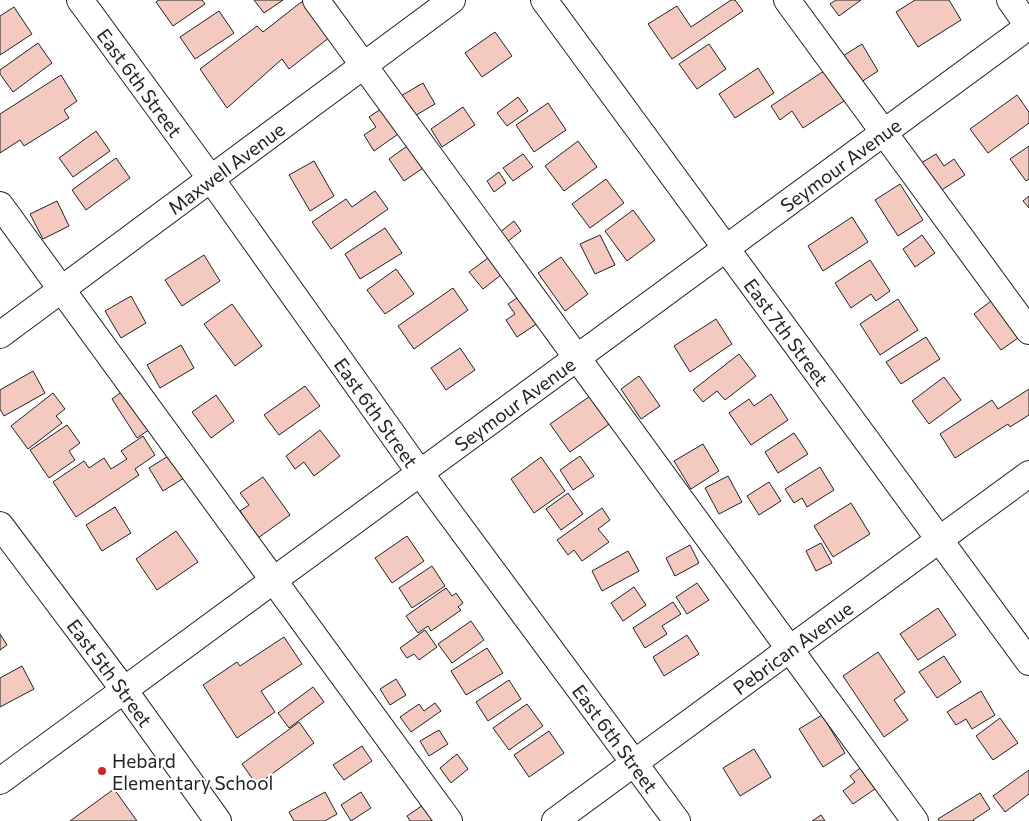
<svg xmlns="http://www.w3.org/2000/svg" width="1029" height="821" font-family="Commissioner,sans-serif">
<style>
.building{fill:#f3c9c0;stroke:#222}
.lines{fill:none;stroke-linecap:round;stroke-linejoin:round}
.minor-casing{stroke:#222;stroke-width:28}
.minor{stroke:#fff;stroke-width:26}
.poi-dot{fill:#c62828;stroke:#fff;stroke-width:2}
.labels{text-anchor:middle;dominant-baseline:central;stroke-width:4;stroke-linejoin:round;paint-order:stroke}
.street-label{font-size:19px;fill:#222;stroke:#fff}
.poi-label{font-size:19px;fill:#222;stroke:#fff;text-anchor:start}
</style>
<rect width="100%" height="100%" fill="#fff"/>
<path class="building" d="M159,0H202L205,4L173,26L156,2Z
M254,0H283L264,13Z
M731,0H735L743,11L672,59L648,24L677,6L691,27Z
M836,0H861L839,16L830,4Z
M915,0H949L961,20L918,47L896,12Z
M304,1L330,37L289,69L282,59L227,108L200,69L257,26L263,32L300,3Z
M14,7L32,34L0,55V16Z
M219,11L234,33L195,59L180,37Z
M495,32L512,56L482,77L465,53Z
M38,43L52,63L13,92L0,74V70Z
M709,44L726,69L697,89L679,64Z
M862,44L878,71L855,86L838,59Z
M758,68L774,93L735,118L719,94Z
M827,69L847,99L803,128L792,111L780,120L771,106Z
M61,75L77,101L64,110L69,118L24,146L20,140L0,153V114Z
M423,83L435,104L413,117L401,96Z
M1017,95L1029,112V123L988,153L970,129Z
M518,97L528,111L507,126L497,113Z
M548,103L566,130L534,152L516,125Z
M384,107L401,132L374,151L364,135L376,127L369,117Z
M463,107L475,125L442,147L431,129Z
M96,131L110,151L73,177L59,158Z
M578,141L597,167L564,191L545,166Z
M410,144L426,166L404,181L389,159Z
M1029,146V179L1026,181L1010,159Z
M523,154L533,167L513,181L503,168Z
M936,154L944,166L954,159L965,175L937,193L918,165Z
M116,158L130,178L86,210L72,190Z
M314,161L334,196L310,211L289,175Z
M499,172L506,183L494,192L487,181Z
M606,179L624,203L590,228L572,204Z
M900,184L923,220L898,236L875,200Z
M375,191L388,209L331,249L312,222L346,199L352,207Z
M1029,196V208L1023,201Z
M57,201L69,226L43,239L30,214Z
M633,210L655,240L627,261L605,231Z
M852,217L868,242L823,271L808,246Z
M514,221L521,231L507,242L499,233Z
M385,228L402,253L360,279L345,254Z
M600,235L615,265L595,274L580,244Z
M922,235L935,253L915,267L903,249Z
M204,255L220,281L182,306L165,280Z
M561,257L588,294L565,311L538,273Z
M488,258L501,275L483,289L469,272Z
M870,260L890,291L876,301L871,294L851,308L835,283Z
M396,269L414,294L385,314L367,290Z
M453,288L468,310L414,349L398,326Z
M131,296L146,323L121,338L105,311Z
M520,296L538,323L517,337L506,320L515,314L508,304Z
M898,299L918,330L880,355L860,324Z
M991,301L1018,338L1001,350L974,314Z
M232,304L262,346L235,366L204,324Z
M716,319L732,344L690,372L674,346Z
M926,337L940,359L901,384L886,362Z
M181,345L194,368L160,388L147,365Z
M460,348L475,370L446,390L431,368Z
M739,354L756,376L725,400L717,391L703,402L693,390Z
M33,371L45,393L4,416L0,409V390Z
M639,376L660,406L641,419L621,389Z
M944,377L961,400L929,424L912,401Z
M305,386L320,406L279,435L264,415Z
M127,388L153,427L137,438L112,399Z
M1029,389V415L1010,427L1008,424L955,458L940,434L992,400L998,409Z
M596,392L615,420L570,452L550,424Z
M53,393L65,409L56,416L62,423L28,449L11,426Z
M771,394L788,420L751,445L729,413L749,399L754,406Z
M216,395L234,421L211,438L192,412Z
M67,425L80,443L69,451L75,460L49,478L30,450Z
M320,430L340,456L314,476L304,462L295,469L286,456Z
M794,433L808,454L778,473L765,452Z
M143,436L155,455L135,469L139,475L76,517L53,482L84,461L89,468L104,458L111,469L127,459L121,451Z
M703,444L719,471L691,489L674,461Z
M170,455L184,478L163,491L149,468Z
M580,456L594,476L573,490L560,470Z
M541,457L565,491L534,513L511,479Z
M820,467L834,490L807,507L802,498L794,503L785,489Z
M728,476L742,502L719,514L705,488Z
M263,477L290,515L258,538L240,511L249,505L240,493Z
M769,482L781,501L759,515L747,496Z
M568,493L583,514L561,530L546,509Z
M851,503L870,534L833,557L814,526Z
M115,507L131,533L102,551L86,525Z
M602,508L610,520L598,529L609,542L582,561L574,550L568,555L557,540Z
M176,531L198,562L157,590L136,559Z
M407,536L424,561L392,583L375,558Z
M821,543L832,563L816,571L806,551Z
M690,545L699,563L675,576L666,558Z
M628,551L639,571L602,591L592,571Z
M432,566L445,586L412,608L399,588Z
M697,583L709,600L687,614L676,597Z
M634,587L646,605L623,621L611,603Z
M446,588L452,596L456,593L463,603L458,607L461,610L431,631L428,626L418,633L406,616Z
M673,602L681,614L662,626L667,634L645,648L633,628Z
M938,608L956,635L918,660L900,634Z
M471,621L484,640L452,663L438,644Z
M425,630L437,647L419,660L414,654L407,658L400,648Z
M0,634L7,645L0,650Z
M687,635L699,654L664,676L653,657Z
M284,637L302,664L261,691L275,712L237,738L203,685L237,662L240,666Z
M487,648L503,673L466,695L451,671Z
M878,652L905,692L894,700L908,720L884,737L843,676Z
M944,656L961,682L937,698L919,672Z
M22,666L34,689L0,707V678Z
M396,679L406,695L390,705L380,689Z
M509,680L521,699L488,721L476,702Z
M313,687L324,702L289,728L278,713Z
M981,691L995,715L972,729L966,719L956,725L947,712Z
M435,703L441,711L411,732L400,717L419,704L424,711Z
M527,704L543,726L509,750L493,728Z
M822,715L845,753L823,767L799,729Z
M1000,718L1018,743L993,760L976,736Z
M299,722L314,743L257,785L242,764Z
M439,730L448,744L429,756L420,741Z
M549,731L564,753L529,777L514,755Z
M362,746L372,761L344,780L333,765Z
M754,749L771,777L740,796L723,768Z
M457,754L468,769L451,783L440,768Z
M860,768L875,789L853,804L843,791L855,782L850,776Z
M1029,770V794L1005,812L993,796Z
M114,789L137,821H70Z
M325,792L337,814L325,821H294L289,812Z
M361,792L371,808L351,821L341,805Z
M980,793L990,809L973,820L974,821H939L938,819Z
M426,803L438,821H410L407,816Z
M821,815L825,821H812Z"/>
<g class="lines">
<defs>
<g id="minor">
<path id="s1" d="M80,0L211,179L420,473L677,821"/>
<path d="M316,0L915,821"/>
<path id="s2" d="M544,0L1029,662"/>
<path d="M787,0L1029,331"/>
<path d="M1010,0L1029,27"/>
<path d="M0,205L449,821"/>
<path id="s3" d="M0,335L452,0"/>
<path id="s4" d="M0,525L124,690L218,821"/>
<path id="s5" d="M0,781L1029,26"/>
<path id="s6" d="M555,821L1029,474"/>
</g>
</defs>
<use href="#minor" class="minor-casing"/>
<use href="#minor" class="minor"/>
</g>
<circle class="poi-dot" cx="102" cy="771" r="5"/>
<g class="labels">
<g class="street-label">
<text stroke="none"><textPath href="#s1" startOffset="102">East 6th Street</textPath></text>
<text stroke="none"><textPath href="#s5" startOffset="1042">Seymour Avenue</textPath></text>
<text stroke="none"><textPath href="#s3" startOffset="281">Maxwell Avenue</textPath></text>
<text stroke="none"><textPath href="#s2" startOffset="411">East 7th Street</textPath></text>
<text stroke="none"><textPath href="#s5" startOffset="638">Seymour Avenue</textPath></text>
<text stroke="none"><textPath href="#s1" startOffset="508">East 6th Street</textPath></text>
<text stroke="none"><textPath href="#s6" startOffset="294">Pebrican Avenue</textPath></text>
<text stroke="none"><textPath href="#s4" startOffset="184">East 5th Street</textPath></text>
<text stroke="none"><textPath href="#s1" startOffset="912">East 6th Street</textPath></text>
</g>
<g class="poi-label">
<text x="112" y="760">Hebard<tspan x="112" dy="22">Elementary School</tspan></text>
</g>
</g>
</svg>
